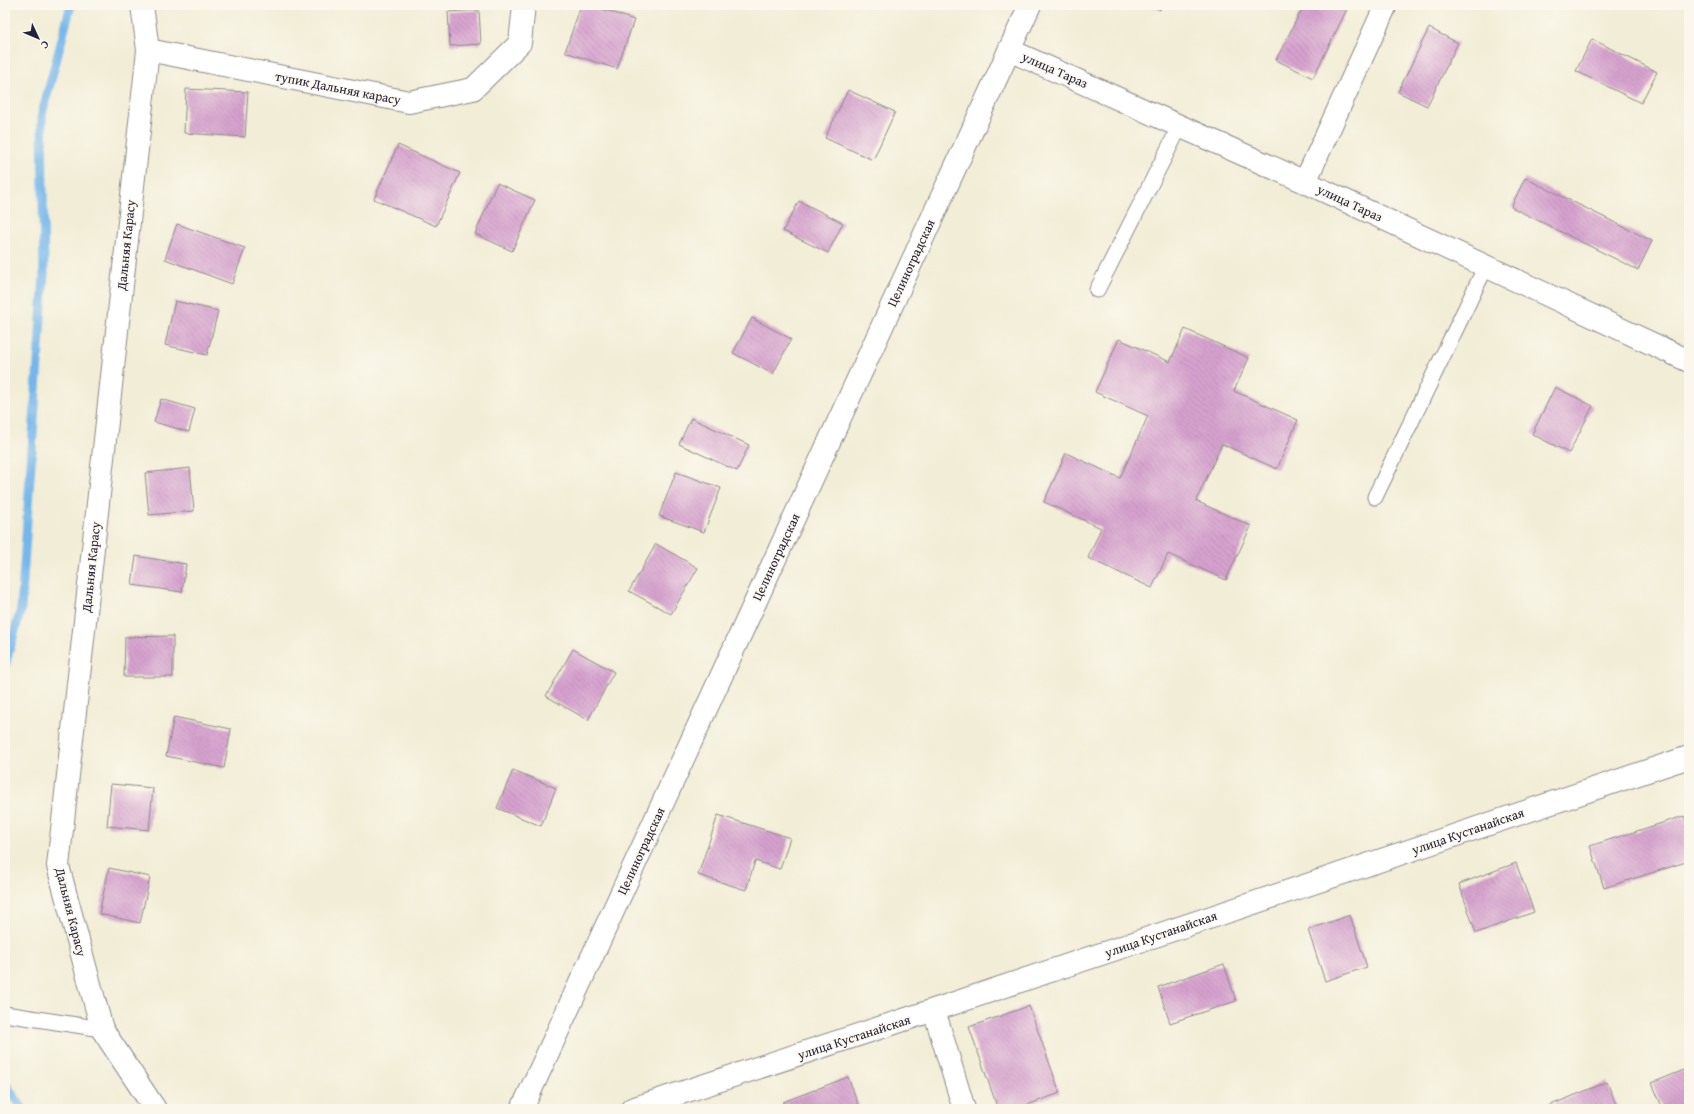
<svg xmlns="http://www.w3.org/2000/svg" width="1694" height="1114" font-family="'Gentium Book Plus',serif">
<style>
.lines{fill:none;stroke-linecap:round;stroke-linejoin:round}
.stream{stroke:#75b7ea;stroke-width:9}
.building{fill:url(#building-back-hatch)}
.service-casing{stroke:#8a8888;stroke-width:17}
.minor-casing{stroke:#8a8888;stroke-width:24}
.tertiary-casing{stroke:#8a8888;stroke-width:24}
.service{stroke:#fff;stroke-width:15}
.minor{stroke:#fff;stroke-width:22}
.tertiary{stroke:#fff;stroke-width:22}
.labels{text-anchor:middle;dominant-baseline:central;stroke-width:3;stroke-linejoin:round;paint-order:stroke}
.street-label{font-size:13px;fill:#22223b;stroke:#fbf7ec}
</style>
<defs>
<pattern id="building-back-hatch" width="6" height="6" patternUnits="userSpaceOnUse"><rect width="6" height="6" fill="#d6a1ce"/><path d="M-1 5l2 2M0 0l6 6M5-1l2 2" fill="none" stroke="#b78ab2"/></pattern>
</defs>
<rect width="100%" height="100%" fill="#fbf7ec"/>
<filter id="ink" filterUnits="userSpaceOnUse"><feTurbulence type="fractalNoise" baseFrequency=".025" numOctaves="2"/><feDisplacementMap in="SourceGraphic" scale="8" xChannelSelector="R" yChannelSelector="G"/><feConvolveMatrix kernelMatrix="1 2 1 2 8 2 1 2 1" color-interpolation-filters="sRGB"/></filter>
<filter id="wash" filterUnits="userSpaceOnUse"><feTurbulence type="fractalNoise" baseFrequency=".012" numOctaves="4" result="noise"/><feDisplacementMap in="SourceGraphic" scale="16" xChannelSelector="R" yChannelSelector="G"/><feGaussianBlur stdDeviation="0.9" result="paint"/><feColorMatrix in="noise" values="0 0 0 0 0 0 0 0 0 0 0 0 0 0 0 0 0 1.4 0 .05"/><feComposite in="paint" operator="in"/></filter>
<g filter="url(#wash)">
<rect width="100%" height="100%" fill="#f2edd6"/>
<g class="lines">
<path class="stream" d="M5,666L21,609L44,275L42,114L71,5
M5,1083L23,1109"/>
</g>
<g id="blocks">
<path class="building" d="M581,5H592L634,20L617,69L565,52Z
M1151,5H1162L1160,10Z
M1304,5H1349L1313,78L1276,60Z
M479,10L481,44L450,46L448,12Z
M1429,28L1458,43L1427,106L1398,92Z
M1592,39L1657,72L1641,103L1576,71Z
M186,89L248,92L245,137L184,133Z
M848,90L895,112L873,160L825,138Z
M398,145L460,173L436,226L374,199Z
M1525,178L1652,241L1638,270L1511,207Z
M497,183L535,200L512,251L475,234Z
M799,201L843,223L828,253L783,231Z
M177,224L245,248L232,284L165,259Z
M175,301L218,311L207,355L165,345Z
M752,318L791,339L773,374L733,353Z
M1185,329L1249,358L1234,391L1298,420L1277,469L1222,444L1196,501L1251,526L1226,580L1168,554L1152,588L1088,558L1101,528L1044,502L1066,453L1120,478L1148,416L1095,392L1119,339L1170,362Z
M1555,387L1593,406L1569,453L1532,434Z
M161,399L195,409L189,432L154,422Z
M691,418L749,445L737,471L679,444Z
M190,468L194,511L149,515L145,473Z
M676,472L721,488L704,532L659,516Z
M656,544L698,568L671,614L629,591Z
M136,556L186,564L182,592L132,585Z
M173,636V677H124L125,637Z
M573,649L614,672L588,720L546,696Z
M174,717L231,729L224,768L166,756Z
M513,770L556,788L541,826L497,808Z
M111,784L153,788L149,830L107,826Z
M718,815L790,838L780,869L755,861L746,890L698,875Z
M1684,816L1689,830V861L1604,888L1590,846Z
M1516,863L1534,912L1476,933L1459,884Z
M109,868L150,877L140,923L99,914Z
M1350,915L1367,967L1325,981L1308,930Z
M1224,964L1236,1001L1170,1023L1158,987Z
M1029,1006L1060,1093L1016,1109H998L969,1027Z
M1689,1068V1109H1663L1652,1083Z
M848,1077L860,1109H786L783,1102Z
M1607,1082L1618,1109H1541Z"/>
</g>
</g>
<g filter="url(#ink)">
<use href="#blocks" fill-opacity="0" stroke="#8a8888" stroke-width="1"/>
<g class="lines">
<defs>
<path id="service" d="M1097,290L1180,126
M1375,497L1486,266
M5,1014L102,1029"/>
<path id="minor" d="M148,50L409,102L473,89L520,43L524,5
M1009,50L1305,182L1689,361
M1305,182L1386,5
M934,1010L964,1109
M632,1109L934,1010L1689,757"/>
<path id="tertiary" d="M142,5L148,50L58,866L102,1029L155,1109
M522,1109L1030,5"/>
</defs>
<use href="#service" class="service-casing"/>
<use href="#minor" class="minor-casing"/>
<use href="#tertiary" class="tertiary-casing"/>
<use href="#service" class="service"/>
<use href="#minor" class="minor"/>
<use href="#tertiary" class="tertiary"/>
</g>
</g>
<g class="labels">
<g class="street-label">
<text transform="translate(1055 70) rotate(24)">улица Тараз</text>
<text transform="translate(338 88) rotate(11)">тупик Дальняя карасу</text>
<text transform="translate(1350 203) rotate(25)">улица Тараз</text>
<text transform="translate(126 245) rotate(-84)">Дальняя Карасу</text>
<text transform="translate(911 263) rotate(-65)">Целиноградская</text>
<text transform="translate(776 557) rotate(-65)">Целиноградская</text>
<text transform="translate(91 567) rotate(-84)">Дальняя Карасу</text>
<text transform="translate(1468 831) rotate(-19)">улица Кустанайская</text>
<text transform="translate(641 851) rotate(-65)">Целиноградская</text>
<text transform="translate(71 912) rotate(76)">Дальняя Карасу</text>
<text transform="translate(1161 934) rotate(-19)">улица Кустанайская</text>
<text transform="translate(854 1037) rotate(-18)">улица Кустанайская</text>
</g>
</g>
<rect width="1694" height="1114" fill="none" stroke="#fbf7ec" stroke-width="20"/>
<g transform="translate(38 38) rotate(134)" stroke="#fbf7ec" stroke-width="3" paint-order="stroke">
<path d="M0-3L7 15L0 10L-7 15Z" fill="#22223b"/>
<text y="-6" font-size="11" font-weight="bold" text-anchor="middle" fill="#22223b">С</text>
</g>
</svg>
